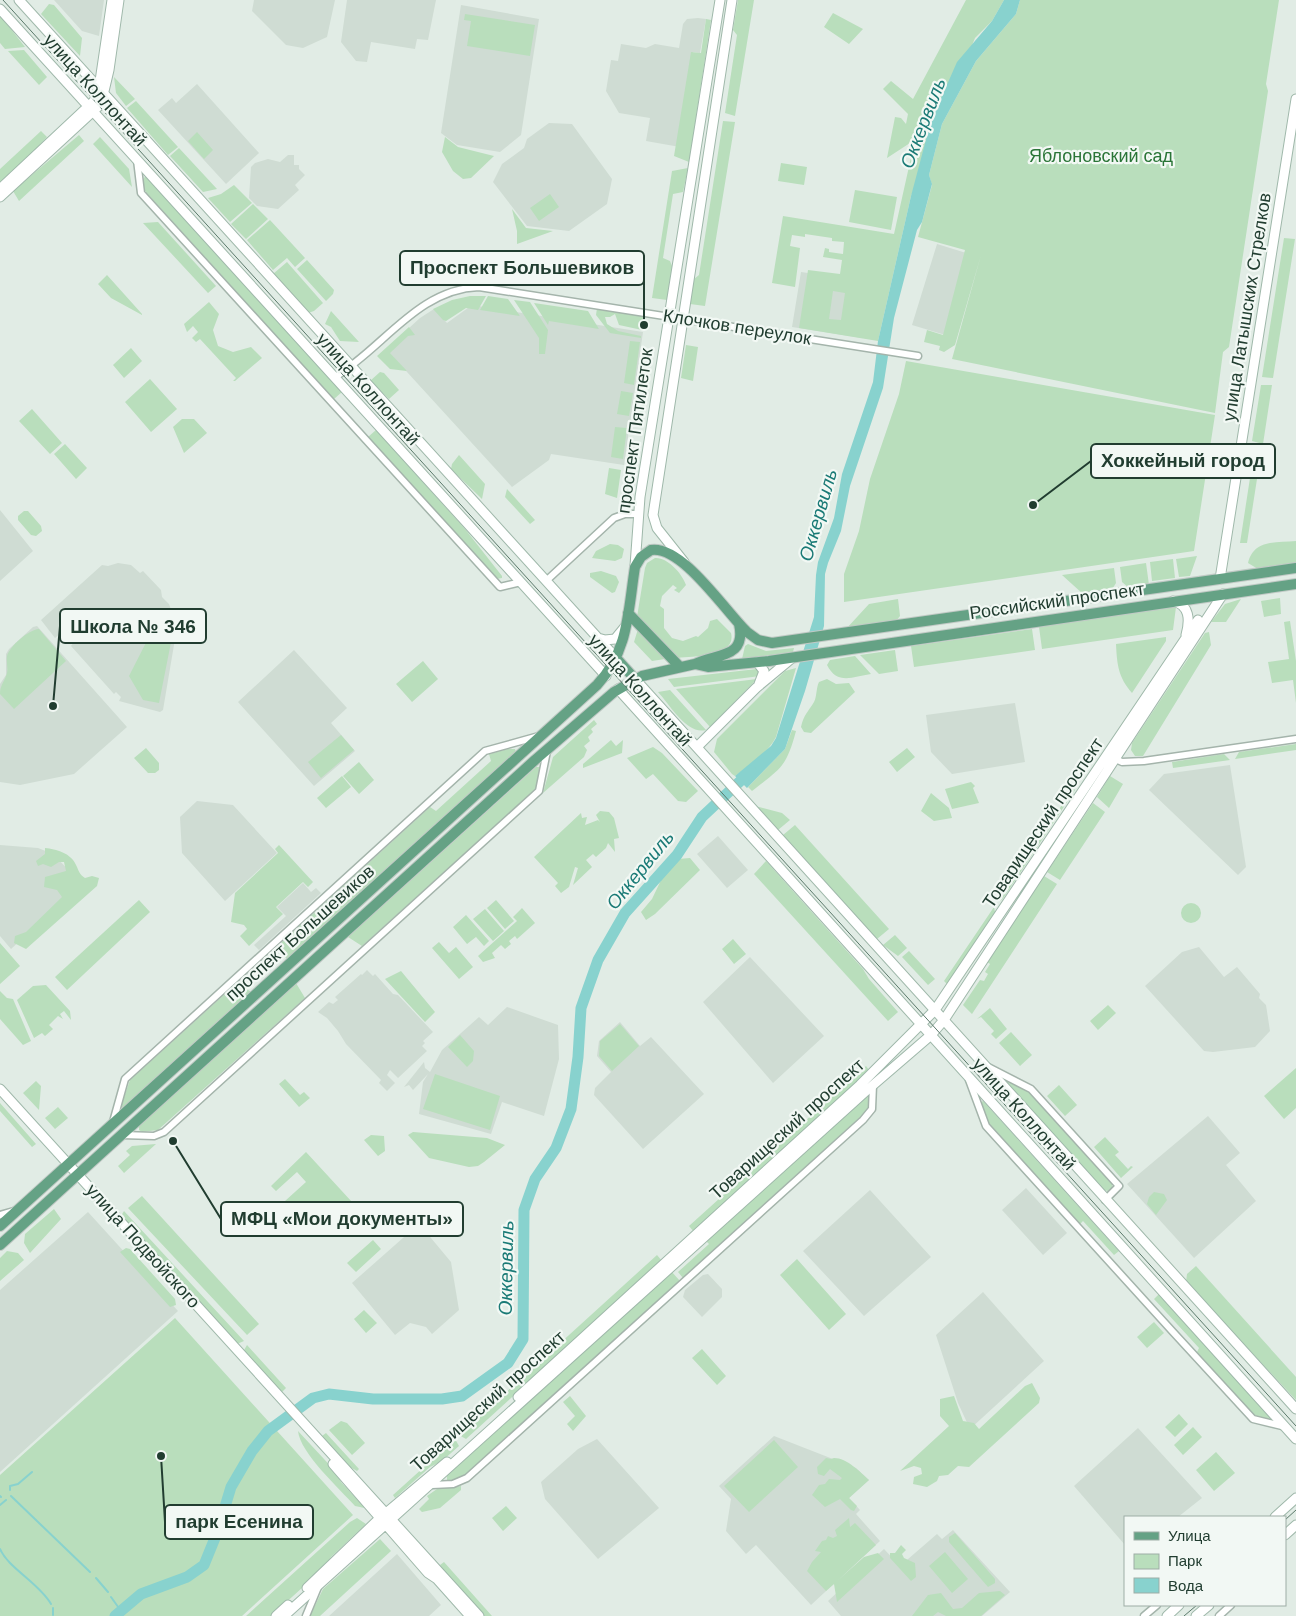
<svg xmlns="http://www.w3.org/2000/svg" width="1296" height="1616" font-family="Helvetica,sans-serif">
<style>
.built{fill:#cfdcd3}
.green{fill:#b9debc;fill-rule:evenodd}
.water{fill:#88d2ce}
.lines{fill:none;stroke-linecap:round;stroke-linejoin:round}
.stream{stroke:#88d2ce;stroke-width:2}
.river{stroke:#88d2ce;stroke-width:11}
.street-casing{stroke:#a4b4ab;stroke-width:9}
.secondary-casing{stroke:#9fb8aa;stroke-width:11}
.primary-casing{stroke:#c1c9c5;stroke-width:12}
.street{stroke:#fff;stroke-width:6}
.secondary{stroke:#fff;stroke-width:9}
.primary{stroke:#65a285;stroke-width:10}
.tram{stroke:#5b796b;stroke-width:1}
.labels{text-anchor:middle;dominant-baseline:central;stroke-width:4.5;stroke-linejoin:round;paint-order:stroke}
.street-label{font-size:18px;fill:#213d30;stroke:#f2f8f4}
.park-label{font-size:18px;fill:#2a7537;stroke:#f2f8f4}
.water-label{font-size:19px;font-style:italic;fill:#1a7a76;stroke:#f2f8f4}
.leader{fill:none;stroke:#213d30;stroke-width:2}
.callout-dot{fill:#213d30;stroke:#f2f8f4;stroke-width:2}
.callout{fill:#f2f8f4;stroke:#213d30;stroke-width:2}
.callout-label{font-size:19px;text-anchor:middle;font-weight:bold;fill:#213d30}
</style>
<rect width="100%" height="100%" fill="#e1ece5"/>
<path class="built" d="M54,0H104L99,36L82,31Z
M254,0H335L327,37L303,48L286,45L252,11Z
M347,0H436L428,40L417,39L415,49L371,42L367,62L356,61L341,42Z
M461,5L539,19L521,135L500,152L457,145L441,133Z
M698,18L706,19L700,53L693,52L680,147L646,141L650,118L619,113L606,91L611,60L618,61L621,44L646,48L655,44L679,48L683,24L687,19Z
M197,84L259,153L226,184L158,110L172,98L176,103Z
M549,123L572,124L612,179L607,204L569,231L527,226L493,182L502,164L524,148L527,139Z
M288,155H294V165H299V169L305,175L295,185L299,190L278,209L257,206L249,198L251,167L255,163L268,159L280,162Z
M937,244L976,256L952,337L912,325Z
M801,272L870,282L862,338L792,327Z
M472,305L643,332L624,465L551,454L549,460L512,487L386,349L420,318L434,309L447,323Z
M0,510L33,551L0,581Z
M118,563L131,565L140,573L143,571L161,590L162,597L169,604L175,621V639L163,710L160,712L119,701L121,697L116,692L114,694L71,646L74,642L63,631L55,638L41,620L102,565L108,566Z
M37,626L127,727L74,774L20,785L0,782V684L6,675V654L9,649L33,627Z
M294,650L347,708L331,723L355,751L314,786L238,702Z
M1015,703L1025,762L952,774L931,752L926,715Z
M1230,765L1246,867L1238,875L1149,790L1164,774Z
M197,801L233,805L277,853L225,901L182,853L180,817Z
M718,836L748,870L727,888L697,854Z
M0,845L38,848L53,854L82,884L11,949L0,936Z
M303,883L311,892L316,888L321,893L259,950L254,945L286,916L277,907Z
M1199,947L1224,977L1237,967L1260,994L1259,998L1266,1005L1270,1031L1255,1047L1213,1052L1204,1051L1145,986L1182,952Z
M750,957L824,1036L773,1083L703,1002Z
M367,970L373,976L375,974L393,994L398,995L433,1032L423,1041L425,1043L422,1046L427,1051L398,1078L390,1070L387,1075L395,1083L387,1091L379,1083L381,1080L346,1044L338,1031L327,1018L318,1012L329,1002L333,1004L338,1000L335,997L361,974L362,975Z
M507,1007L558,1025L559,1059L544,1116L502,1102L491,1134L419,1114L423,1082L428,1074L413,1090L409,1085L404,1087L424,1062L425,1068L430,1072L442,1050L479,1017L488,1025Z
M620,1022L640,1046L651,1037L704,1094L643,1149L594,1095L595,1088L611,1072L597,1056L599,1041Z
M1208,1116L1240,1153L1226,1165L1256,1201L1194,1258L1127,1184Z
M1026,1188L1067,1233L1043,1255L1002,1210Z
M870,1190L931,1257L864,1316L803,1251Z
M88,1212L178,1311L0,1472V1290Z
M412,1230L426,1232L451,1262L459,1310L432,1334L426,1327L410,1323L395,1335L352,1283Z
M708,1274L722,1289V1297L702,1317L683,1297L685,1290L703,1275Z
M983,1292L1044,1361L970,1429L958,1403L936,1335Z
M1138,1428L1202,1498L1178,1517H1125V1545L1074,1486Z
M774,1436L856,1468L869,1480L849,1498L860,1510L856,1514L880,1541L811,1605L756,1545L746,1554L726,1531L731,1499L719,1486Z
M597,1439L659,1508L598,1559L545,1499L541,1482L578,1449Z
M953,1530L1010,1592L982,1616H841L828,1601L884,1549L900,1566L937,1534L942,1539Z
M397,1554L441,1605L429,1616H329Z"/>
<path class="green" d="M738,0H754L735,116L725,113L737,35L733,30Z
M966,0H1004L992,21L975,38L911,196L878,341L799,328L808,270L840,274L842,260L823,257L825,248L829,249V252L843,254L844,242L832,241V238L805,234V237L792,235L790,246L800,248L795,287L772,283L783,216L894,234L914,144L910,143L887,158L895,117L901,118L906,124L908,114L883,89L891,81L913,99ZM833,291L845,293L841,320L829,319Z
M1020,0H1279L1266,84L1268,91L1229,347L1223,352L1215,413L952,359L981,255L955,345L944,352L939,350L940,346L924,342L927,330L943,335L965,250L918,237L932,185L929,175L942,124L976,61L1016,14Z
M49,4L54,5L82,38L80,56L41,14Z
M833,13L863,29L849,44L824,27Z
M465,14L535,25L530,56L467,46L471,21L464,20Z
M0,15L25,47L5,49L0,43Z
M706,19L711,20L689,162L674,156L691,52L701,53Z
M24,50L47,77L39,85L8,51Z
M114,77L135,99L126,106L116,93Z
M136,101L178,147L168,155L127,108Z
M723,121L735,122L705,306L690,304L694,279L699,275Z
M41,131L47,137L25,161L0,184V169Z
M197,132L213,150L204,159L188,141Z
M79,135L84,141L19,201L13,191Z
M100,137L129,169L132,187L93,144Z
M445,137L458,147L494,156L471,178L463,179L453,171L442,152Z
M179,148L217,189L203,192L170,156Z
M781,163L807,167L804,185L778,181Z
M688,168L683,192L673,194L663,258L670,261L672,266L667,300L652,298L672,171Z
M145,176L342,392L334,399L144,190L142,183Z
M234,185L252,203L230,222L208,198L221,194Z
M855,190L897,197L891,230L849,222Z
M550,194L559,207L539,221L530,208Z
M253,204L268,219L246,239L231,224Z
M512,209L526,228L553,231L517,244V231Z
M270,220L305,258L295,267L287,258L273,270L247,240Z
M158,222L216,286L208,293L143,223Z
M1284,238L1295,239L1273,378L1262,377Z
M307,260L334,290L333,294L326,301L297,269Z
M287,262L323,303L314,311L308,313L273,274Z
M107,275L142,314V315L111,298L98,284Z
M470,296H486L478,310L466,308L446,321L443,320L433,309L452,300Z
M488,296L508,299L520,316L480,310Z
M514,300L530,302L548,330L545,354H539V338Z
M209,302L219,314L213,330L218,346L233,352L251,347L262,358L235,381H233L236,378L200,339L196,342L192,338L198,332L193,326L187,332L184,324Z
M534,303L588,311L599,329L549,321L548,325Z
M597,308L644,316L642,330L619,325L615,314L610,317H605L607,324L618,331L641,336V338L610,333L596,315Z
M331,311L359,342L340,341L331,327L325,324Z
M409,327L415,335L408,336L390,353L407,371L390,369L377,356Z
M630,341L640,342L634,385L624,383Z
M686,345L698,347L693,381L681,378Z
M131,348L142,361L124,378L113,365Z
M906,361L1215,415L1194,551L844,602V574L859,531L870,479L899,394Z
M380,372L384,373L399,390L389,399L370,381Z
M150,379L177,409L151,432L125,402Z
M1261,385H1272L1263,444L1252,441Z
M621,391L633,393L629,416L617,414Z
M638,392L646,394L641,427L632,425Z
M32,409L62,443L50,454L19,421Z
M182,419H194L207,433L184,453L173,427Z
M615,427L627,428L623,459L611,457Z
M376,430L465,529L502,576V578L496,579L368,437Z
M65,444L87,468L76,479L54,454Z
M459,455L485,484L482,499L451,469L452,464Z
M609,468L621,470L617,498L605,494Z
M1250,478L1257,479L1247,543H1240Z
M507,489L535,520L530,524L505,497Z
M24,511H28L41,526L42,531L36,536L31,535L18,520V516Z
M1296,541V564L1258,569L1248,563C1254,539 1275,543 1296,541Z
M610,544L618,545L624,549L622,558L615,561L592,558L596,551Z
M1197,556L1190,576L1179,577L1176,559Z
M655,558C667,557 682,573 686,585L679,593L674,590L677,588L673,585L662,596L660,606L664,609V628L672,638L683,641L696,636L698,637L708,628L710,621L717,619L731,633C737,657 694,656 678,658L637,617L645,568L647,563Z
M1173,559L1175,578L1152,581L1150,562Z
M1146,563L1149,585L1129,588L1122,582L1120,567Z
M1114,568L1116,583L1111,591L1083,594L1062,575Z
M601,571L616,576L619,582L615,592L612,593L590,577V573Z
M1280,598L1281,614L1264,617L1261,601Z
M898,599L900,616L896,621L846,629L869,604Z
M1241,599L1226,622H1211L1225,604Z
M1169,607H1176L1173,630L1042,649L1039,627Z
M1290,621L1296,661V703L1293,680L1272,683L1268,662L1289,659L1284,622Z
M156,623L174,627L159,703L143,700L129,676Z
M39,629L66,661L14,709L0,694C0,686 3,684 6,676C9,670 6,663 7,656C10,646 28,630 39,629Z
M638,629L665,658V659L652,661L634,642Z
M1032,629L1035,650L914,667L911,646Z
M1209,632L1211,645L1143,756H1135L1131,750L1132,743L1205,633Z
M1166,637V641L1132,693C1118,677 1117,664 1116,644Z
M748,644L766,651L794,648L793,652L742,659L745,646Z
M895,650L898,671L879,674L860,655Z
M855,656L871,674C852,677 837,685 827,665L830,660Z
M423,661L438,679L412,702L396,684Z
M796,668L776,737C767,754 750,765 735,776L732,774L714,752L717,739L785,671Z
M757,669L760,676L674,687L668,679Z
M757,679L710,727L676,689Z
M827,679L836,684L849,683L855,692L811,733L804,732L801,727C804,714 808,712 814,702C817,696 816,688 819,682Z
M670,690L706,730C687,735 670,705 658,692Z
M594,720L597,724L591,729L593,732L588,737L590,741L584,746L587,750L584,757L543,793L553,757Z
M792,730L796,731C786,768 781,768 752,791L748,787L785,749Z
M341,735L354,750L321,778L308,762Z
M611,740L616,746L623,740L622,753L583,768V764Z
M1296,744V750L1235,759L1239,752Z
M653,747L662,753L698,791L686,802L678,801L653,774L646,779L627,758Z
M146,748L159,763V770L155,773H148L134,758Z
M907,748L915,757L897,772L889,762Z
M508,749H515L516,752L287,959L283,955L281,943L430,807L436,811L491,761L489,754Z
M1224,754L1230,760L1173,768L1172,762Z
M359,762L374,780L359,794L343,776Z
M536,767H540L536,789L362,946L348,937Z
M342,776L351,787L326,808L317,798Z
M1110,776L1123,784L1109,808L1097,797Z
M971,782L975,786L973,788L979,803L952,809L945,789Z
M1073,788L1075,790L1002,900L999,901Z
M931,793L949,808L952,818L934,821L921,811Z
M1093,803L1105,812L1060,880L1047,872Z
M755,806L782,813L790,820L778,830Z
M600,811L609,812L614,818L619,838L614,839L615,852L608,843L606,848L596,857L593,854L586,860L592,867L573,885L578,868L575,867L569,887L561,893L555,886L558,883L534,857L581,813L582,818L587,817L585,825L598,820L600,822L596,815Z
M795,825L889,929L877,939L783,835Z
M279,845L313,882L308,887L303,882L276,907L283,914L249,946L240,936L247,929L244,925L231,922L235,893L278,853L275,849Z
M45,848C56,849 71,853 76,865C79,871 79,874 85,878L92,876L99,878L97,886L26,949L14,943L15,936L26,932L62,897L57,890L44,887L45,877L66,871L64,862H59L51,867L43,864L38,866L36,861L45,854Z
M690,858L700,870L655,914L646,920L641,912L652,899L662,878L678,859Z
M766,861L863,969L869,979L898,1012L888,1021L754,874Z
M1044,876L1057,884L972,1014L963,1005L980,980L984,981L988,974L985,972L990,964L987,962Z
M139,900L150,912L67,990L55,977Z
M496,900L514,921L505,929L487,908Z
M1181 913a10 10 0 1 1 20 0a10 10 0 1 1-20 0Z
M994,907L995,912L947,984L944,981Z
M522,908L535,923L517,939L515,936L509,941L511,944L505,949L501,945L492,953L495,958L483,962L478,956L517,921L513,917Z
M485,909L504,931L493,941L473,919Z
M466,915L489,941L484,946L476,937L467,944L453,927Z
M895,935L907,948L898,956L883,945Z
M733,939L746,954L734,964L722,949Z
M439,942L449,953L456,947L473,967L459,979L432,948Z
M0,943L20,966L0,984Z
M909,951L935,979L928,985L902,957Z
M401,971L435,1012L425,1022L385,979Z
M296,983L305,998L158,1130L142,1132L139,1130V1125Z
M236,984L252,992L123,1109L121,1106L130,1080Z
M46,985L70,1011L71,1020L64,1011L60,1014L63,1019L58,1016L49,1025L53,1029L45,1036L42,1033L34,1038L17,1000L33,986Z
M0,991L7,998L13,999L31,1041L23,1045L0,1019Z
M1108,1005L1116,1013L1098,1030L1090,1021Z
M990,1008L1007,1029L996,1039L991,1034L994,1031L981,1017L977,1019Z
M620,1024L639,1046L612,1071L599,1056L600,1041Z
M1011,1032L1032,1055L1020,1066L999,1043Z
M460,1035L474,1051L473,1061L467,1067L448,1047Z
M866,1066L869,1070L861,1081L694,1232L689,1226Z
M1296,1068V1108L1284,1119L1264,1096Z
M435,1074L500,1096L490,1130L423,1109Z
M285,1079L300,1095L304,1092L310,1098L299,1107L279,1084Z
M1005,1079L1027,1090L1112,1184V1188L1108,1191L1103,1190L1004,1080Z
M36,1081L41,1086L39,1110L23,1093Z
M1059,1085L1077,1105L1065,1116L1047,1096Z
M869,1093L868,1110L683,1278L678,1272L709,1244L705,1240Z
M983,1101L1119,1251L1114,1255L1083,1221L1080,1224L987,1121L980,1103Z
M0,1103L36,1144L32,1147L0,1111Z
M58,1107L68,1118L55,1129L45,1118Z
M413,1132L487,1138L505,1145L484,1162L478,1166L469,1167L429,1158L408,1135Z
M371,1135L384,1136L385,1151L378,1156L364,1140Z
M1105,1137L1119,1152L1115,1155L1128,1169L1131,1166L1133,1167L1121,1178L1094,1147Z
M156,1144L124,1173L118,1166L130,1155L126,1151L132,1146Z
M306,1152L352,1202L329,1226L324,1222L327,1227L319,1233H314L285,1201L306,1182L297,1172L276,1191L271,1186Z
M1154,1192L1164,1194L1167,1200L1156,1215L1147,1204L1149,1197Z
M142,1196L259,1324L247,1335L128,1208Z
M54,1209L61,1219L30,1253L24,1243L25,1234Z
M124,1211L244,1341L237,1344L121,1216Z
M373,1240L381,1249L356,1272L347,1263Z
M126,1248L130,1249L175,1299L176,1305L170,1307L120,1252Z
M7,1251L18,1253L24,1260L0,1281V1258Z
M657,1255L662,1261L466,1439L459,1435Z
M797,1259L846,1314L829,1330L780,1275Z
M1196,1266L1296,1377V1400L1186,1282L1187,1274Z
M671,1271L680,1281L464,1477L454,1481L447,1480V1475Z
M1159,1294L1270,1416V1420L1259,1418L1252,1413L1197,1352L1199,1348L1154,1299Z
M364,1310L377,1323L366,1333L354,1319Z
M175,1318L353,1515L242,1616H0V1475Z
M1154,1322L1164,1333L1147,1348L1137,1337Z
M247,1345L286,1388L281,1393L243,1352Z
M702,1349L726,1376L717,1385L692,1358Z
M1032,1383L1040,1398L1039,1403L969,1467L958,1466L948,1475L939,1476L937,1481L927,1487L913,1484L914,1477L922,1474L921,1468L914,1466L900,1471L949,1426L940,1416V1399L954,1396L963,1421L974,1423L979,1429L1025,1386Z
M570,1396L586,1416L573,1431L567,1424L575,1416L563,1402Z
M1179,1414L1188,1424L1175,1437L1165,1427Z
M341,1421L347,1423L365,1443L352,1455L329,1430Z
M1193,1427L1202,1437L1183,1455L1174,1445Z
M298,1431L337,1473L341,1482L365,1508L355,1506C340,1489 300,1453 298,1431Z
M326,1433L359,1469L357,1471L350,1467L322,1436Z
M455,1439L459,1446L442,1461L430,1467L395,1498L393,1495Z
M774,1440L798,1467L749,1512L724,1486Z
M1216,1452L1235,1473L1214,1491L1196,1470Z
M834,1458C847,1458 860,1472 869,1480L849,1498L857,1506L854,1511L851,1510L840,1499L825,1507L812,1495L819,1485L825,1484L829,1479L840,1480L842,1478L830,1469L824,1476L818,1474L817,1467L826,1458L831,1459Z
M461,1486V1490L440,1508L422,1512L419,1509L429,1499L427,1496L437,1489Z
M506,1506L517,1518L503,1531L492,1518Z
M357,1518L366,1524L331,1557L324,1568L271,1616H246L350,1522Z
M849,1518L850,1527L855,1523L876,1545L837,1581L864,1557L878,1553L884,1559L837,1602L834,1584L826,1591L807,1571L812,1562L821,1552L815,1551L822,1541L826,1540L828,1536L833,1538L837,1536L835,1530Z
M955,1533L995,1579V1583L988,1587L949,1542V1537Z
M380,1539L391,1551L320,1616H310L323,1589Z
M901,1545L906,1550L902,1554L904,1558L915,1563L916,1577L911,1581L890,1558V1553H895Z
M945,1552L968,1579L952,1593L929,1566Z
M444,1562L492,1616H483L444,1573L440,1565Z
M1000,1591L1005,1595L981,1616H946L938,1612L933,1616H912L928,1595L941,1593L953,1609L962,1608L979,1593Z"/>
<path class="water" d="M1004,0H1020L1016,14L976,61L942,124L929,175L932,184L922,222L917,230L894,318L883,388L850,486L841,531L828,563L825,574L824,626L805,691L785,749L747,788L735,776L771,746L776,738L814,617L816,575L818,562L834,518L842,474L873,382L878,341L911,196L931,121L957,62L992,21Z"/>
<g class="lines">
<path class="stream" d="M10,1490V1486L18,1484L32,1472
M0,1496L1,1497
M11,1496L90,1572
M0,1505L6,1500
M0,1549C8,1568 39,1583 51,1604
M96,1578L108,1592
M111,1597L121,1611
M53,1615V1608"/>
<path class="river" d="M115,1616L141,1594L187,1577L204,1565L217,1533L231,1487L252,1451L268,1431L313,1398L329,1394L373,1399H442L462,1396L508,1363L523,1339L524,1210L535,1179L556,1148L571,1109L578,1057L581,1008L598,960L625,913L677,855L702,817L751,771"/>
<defs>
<path id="street" d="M137,160L141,193L500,587L521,582
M335,377C384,347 418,289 479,287L918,356
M546,581L614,518L625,514H638
M1113,758L1122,762L1144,761L1296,739
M988,1067L1031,1089L1119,1186L1105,1200
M969,1080L986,1126L1173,1332L1253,1419L1286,1427
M113,1122L125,1079L485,751L539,736
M122,1135L154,1136L164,1132L539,791L547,751
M0,1215L14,1211
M432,1485L453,1484L467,1478L863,1120L872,1109L873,1085
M306,1616L318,1587
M1144,1616L1157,1605
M1219,1616L1231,1605"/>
<path id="secondary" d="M19,0L617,659
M0,9L606,676
M0,189L94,101L99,88L112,0
M0,197L101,104L109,70L119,0
M684,562L657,528L653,515L732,0
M635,566L640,497L720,0
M1220,579L1296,99
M1173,601C1190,605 1190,620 1186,635
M598,638L605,640L615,639L624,628
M757,662L764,671L759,684
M635,679L1296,1409
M618,689L1296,1439
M697,747L756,688L792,658
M0,1089L479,1616
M518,1397L860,1085L935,1010L1198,620
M333,1464L428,1573L437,1579L470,1616
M1275,1517L1296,1498
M1285,1535L1296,1525
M307,1588L379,1519L447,1462
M276,1616L288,1605
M284,1616L865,1092L931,1035L944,1020L1223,594
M1167,1616L1179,1605
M1196,1616L1209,1605"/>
<path id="primary" d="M628,613L680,667
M617,659L635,679
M695,664C716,653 747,659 739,624
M0,1226L597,685C629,651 628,610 635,567L641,557L651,550C682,545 725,611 747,632L758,640L772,643L1296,568
M0,1245L535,760L614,692L642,676L695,664L708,667L769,661L1296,584"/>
</defs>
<use href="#street" class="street-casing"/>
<use href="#secondary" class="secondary-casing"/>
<use href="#primary" class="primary-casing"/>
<use href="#street" class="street"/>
<use href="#secondary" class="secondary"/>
<use href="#primary" class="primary"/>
<path class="tram" d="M3,0L1296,1426
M1285,1520L1296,1510
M1184,1616L1197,1605"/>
</g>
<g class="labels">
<g class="street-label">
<text transform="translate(95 90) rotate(48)">улица Коллонтай</text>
<text transform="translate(1247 307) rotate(-81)">улица Латышских Стрелков</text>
<text transform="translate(737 327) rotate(9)">Клочков переулок</text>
<text transform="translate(368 389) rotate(48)">улица Коллонтай</text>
<text transform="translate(635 431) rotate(-82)">проспект Пятилеток</text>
<text transform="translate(1057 601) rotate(-8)">Российский проспект</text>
<text transform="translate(640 690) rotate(48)">улица Коллонтай</text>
<text transform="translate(1043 823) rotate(-56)">Товарищеский проспект</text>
<text transform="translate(300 933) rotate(-42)">проспект Большевиков</text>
<text transform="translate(1024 1114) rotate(48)">улица Коллонтай</text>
<text transform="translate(787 1129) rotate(-42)">Товарищеский проспект</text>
<text transform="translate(143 1246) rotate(48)">улица Подвойского</text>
<text transform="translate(488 1401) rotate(-42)">Товарищеский проспект</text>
</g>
<g class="park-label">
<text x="1101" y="156">Яблоновский сад</text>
</g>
<g class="water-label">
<text transform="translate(923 123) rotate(-69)">Оккервиль</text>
<text transform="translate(818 515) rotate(-74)">Оккервиль</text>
<text transform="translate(640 870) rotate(-51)">Оккервиль</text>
<text transform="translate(506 1268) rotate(-89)">Оккервиль</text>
</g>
</g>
<path class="leader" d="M644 325L644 268M1033 505L1091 461M53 706L60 626M173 1141L221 1219M161 1456L165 1522"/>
<g class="callout-dot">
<circle cx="644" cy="325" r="5"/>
<circle cx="1033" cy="505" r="5"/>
<circle cx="53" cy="706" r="5"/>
<circle cx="173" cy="1141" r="5"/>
<circle cx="161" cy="1456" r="5"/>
</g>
<g class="callout">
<rect x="400" y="251" width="244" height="34" rx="5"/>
<rect x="1091" y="444" width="184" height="34" rx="5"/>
<rect x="60" y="609" width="146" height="34" rx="5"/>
<rect x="221" y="1202" width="242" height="34" rx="5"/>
<rect x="165" y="1505" width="148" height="34" rx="5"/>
</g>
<g class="callout-label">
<text x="522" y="274">Проспект Большевиков</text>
<text x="1183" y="467">Хоккейный город</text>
<text x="133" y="633">Школа № 346</text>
<text x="342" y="1225">МФЦ «Мои документы»</text>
<text x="239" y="1528">парк Есенина</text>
</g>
<rect x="1124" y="1516" width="162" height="90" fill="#f2f8f4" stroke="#9eada6"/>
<rect x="1134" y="1532" width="25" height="8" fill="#65a285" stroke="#9eada6"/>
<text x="1168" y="1541" font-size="15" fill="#213d30">Улица</text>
<rect x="1134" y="1554" width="25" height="15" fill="#b9debc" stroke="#9eada6"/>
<text x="1168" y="1566" font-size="15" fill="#213d30">Парк</text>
<rect x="1134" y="1578" width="25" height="15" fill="#88d2ce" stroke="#9eada6"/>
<text x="1168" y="1591" font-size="15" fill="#213d30">Вода</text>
</svg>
